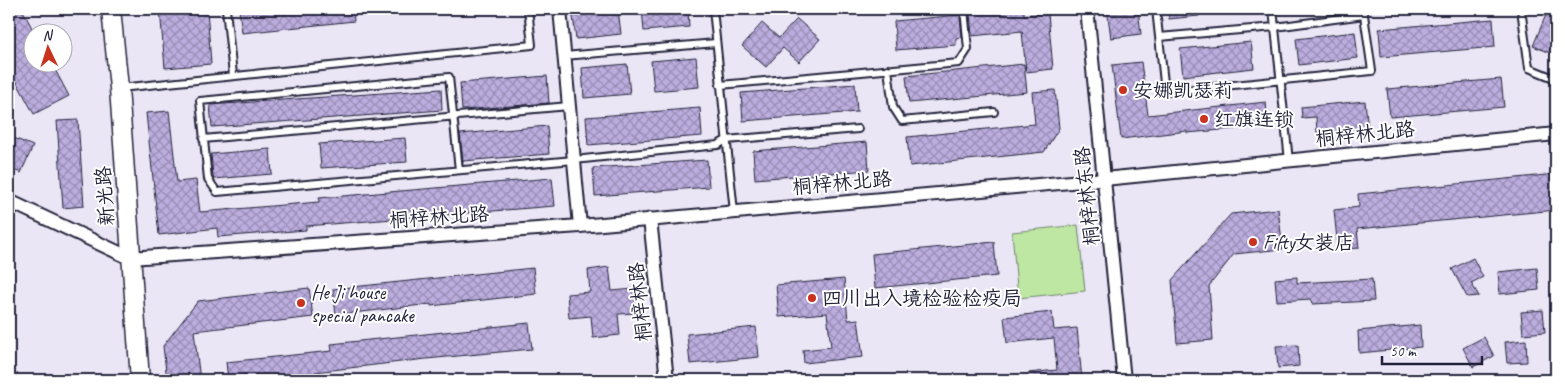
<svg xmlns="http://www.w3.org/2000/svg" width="1565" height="389" font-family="Caveat,'LXGW WenKai TC',sans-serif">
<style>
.green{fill:#bde7a3;stroke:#70846f}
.building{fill:url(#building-cross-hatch);stroke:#22223b}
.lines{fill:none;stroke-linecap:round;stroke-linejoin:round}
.service-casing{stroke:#22223b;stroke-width:10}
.minor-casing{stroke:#22223b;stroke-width:16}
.secondary-casing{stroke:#22223b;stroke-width:21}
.service{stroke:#fff;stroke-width:6}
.minor{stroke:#fff;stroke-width:12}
.secondary{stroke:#fff;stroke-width:18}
.poi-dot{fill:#c8321e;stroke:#fff;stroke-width:2}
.labels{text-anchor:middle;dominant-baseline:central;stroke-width:4;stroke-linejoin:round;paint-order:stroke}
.poi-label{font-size:20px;fill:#22223b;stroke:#fff;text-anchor:start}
.street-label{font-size:20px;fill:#22223b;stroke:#fff}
</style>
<defs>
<pattern id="building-cross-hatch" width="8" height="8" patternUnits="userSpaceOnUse" patternTransform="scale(1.25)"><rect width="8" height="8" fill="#bbadde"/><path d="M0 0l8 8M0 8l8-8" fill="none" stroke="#988cb5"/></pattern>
</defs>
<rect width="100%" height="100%" fill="#ebe6f5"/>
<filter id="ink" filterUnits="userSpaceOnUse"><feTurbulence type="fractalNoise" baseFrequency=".02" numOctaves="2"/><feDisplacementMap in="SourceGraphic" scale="10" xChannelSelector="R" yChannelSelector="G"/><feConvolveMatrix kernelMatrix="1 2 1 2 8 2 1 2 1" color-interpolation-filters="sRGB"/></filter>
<g filter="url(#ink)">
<path class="green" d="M1078,225L1085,291L1018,298L1012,232Z"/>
<path class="building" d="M9,9H22L32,28V62H51L69,96L34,114L9,68Z
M160,9H207L211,64L165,68Z
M239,9H353L354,21L242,33Z
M572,9H618L621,34L576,39Z
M642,9H688L689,27L644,31Z
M972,9H1024V15L1048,13L1053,69L1026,72L1022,31L972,36L970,14H972Z
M1107,9H1138L1141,34L1111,38Z
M1168,9H1199V16L1169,19Z
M1548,10L1556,14V55L1533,46Z
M960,15L962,37L956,38V45L896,50L894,21Z
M797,19L820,39L799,62L783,48L766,67L742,46L762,23L779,38Z
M1493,19L1495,47L1381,57L1379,29Z
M1355,32L1358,58L1299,65L1296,39Z
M1251,42L1254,68L1183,76L1180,49Z
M696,57L699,87L654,91L651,61Z
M1141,62L1148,115L1266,102L1268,126L1187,133V131L1121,139L1112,65Z
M627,64L630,94L584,98L582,68Z
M1024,64L1027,92L909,103L906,76Z
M547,76L549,103L462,110L460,83Z
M1501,79L1504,107L1390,117L1387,89Z
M855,84L857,112L743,121L741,93Z
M441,89L442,110L212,127L210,105Z
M1055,90L1059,128L1044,152L910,166L907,137L1035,124L1032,92Z
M1365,101L1368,129L1317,133L1316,117L1302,118L1301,107Z
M700,108L702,136L588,145L586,117Z
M169,111L177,182L196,180L200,212L319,202V198L552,178L555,206L306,226V230L218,237L217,228L159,235L146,113Z
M78,120L84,206L63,208L57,121Z
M547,126L549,154L463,161L460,134Z
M9,136L33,146L21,173L9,168Z
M405,138L407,162L321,168L319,144Z
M867,142L869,170L755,179L753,151Z
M270,149L272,174L214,179L213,177L211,154Z
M707,160L709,187L595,196L593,168Z
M1556,174V210L1357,229L1359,248L1338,250L1334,210L1359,207L1358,194Z
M1278,209L1283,249L1234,254L1209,286L1213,340L1177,343L1172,280L1231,214Z
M994,242L997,276L875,288L872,254Z
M1473,258L1483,277L1471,283L1479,296L1467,297L1452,269Z
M609,267L612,291L634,289L636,313L618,314L620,335L593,338L591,316L569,318L567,294L590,292L588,270Z
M533,268L536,294L431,306V304L336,315L333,289Z
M1537,268L1539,290L1500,294L1498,272Z
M1297,277V283L1372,279L1374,301L1312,304L1311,299L1277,301L1275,279Z
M844,279L848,320L858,319L863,357L804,363L803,350L831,347L827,313L779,317L776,285Z
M309,288L313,317L194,331L200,380H167L163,346L198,301Z
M1543,310L1545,332L1523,334L1521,312Z
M1052,312L1054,330L1077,328L1082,380H1028V373L1057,370L1054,338L1007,343L1004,317Z
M529,323L532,349L426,359L315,372L316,380H228L226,362L332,351L331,344Z
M1420,325L1421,347L1359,353L1358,331Z
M756,327L759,357L690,364L687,334Z
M1484,337L1494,356L1473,367L1463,348Z
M1526,340L1527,362L1507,363L1505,342Z
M1298,345L1299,366L1278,368L1276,346Z"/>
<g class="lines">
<defs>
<path id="service" d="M226,9L233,75
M713,9L734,212
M1156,9L1165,92L1372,71L1364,15L1275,27L1159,37
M1273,9L1289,161
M1521,9L1529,68L1556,79
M564,56L716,43
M888,69L893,107L902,121L994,112
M720,85L959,63L968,49L964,9
M120,88L532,45L528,9
M203,139L569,106
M459,170L449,77L200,101L208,179L217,192L574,160L718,145L726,140L858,129"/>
<path id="minor" d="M560,9L580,226
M1087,9L1124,380
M9,201L130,258L580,226L1104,179L1556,134
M650,219L667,380"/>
<path id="secondary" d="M111,9L119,88L140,380"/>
</defs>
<use href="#service" class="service-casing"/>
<use href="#minor" class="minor-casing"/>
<use href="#secondary" class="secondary-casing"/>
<use href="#service" class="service"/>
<use href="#minor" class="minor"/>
<use href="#secondary" class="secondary"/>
</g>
</g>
<g class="poi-dot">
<circle cx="1123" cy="90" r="5"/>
<circle cx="1204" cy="119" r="5"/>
<circle cx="1253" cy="242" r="5"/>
<circle cx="812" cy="298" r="5"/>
<circle cx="301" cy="303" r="5"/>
</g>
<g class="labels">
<g class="poi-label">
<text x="1133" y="90">安娜凯瑟莉</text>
<text x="1214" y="119">红旗连锁</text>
<text x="1263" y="242">Fifty女装店</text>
<text x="311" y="292">He Ji house<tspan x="311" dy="23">special pancake</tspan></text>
<text x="822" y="298">四川出入境检验检疫局</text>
</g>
<g class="street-label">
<text transform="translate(1365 134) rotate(-6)">桐梓林北路</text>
<text transform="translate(842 183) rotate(-5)">桐梓林北路</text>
<text transform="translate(105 196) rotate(-94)">新光路</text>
<text transform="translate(1087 196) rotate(-96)">桐梓林东路</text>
<text transform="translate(439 217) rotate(-4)">桐梓林北路</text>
<text transform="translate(640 302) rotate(-96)">桐梓林路</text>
</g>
</g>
<rect width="1565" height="389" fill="none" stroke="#fff" stroke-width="30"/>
<rect x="15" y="15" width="1535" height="359" fill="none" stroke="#22223b" stroke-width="2" filter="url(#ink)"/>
<g transform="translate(48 48) rotate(356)"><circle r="24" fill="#ffffff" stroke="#a7a7b1"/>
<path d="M0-4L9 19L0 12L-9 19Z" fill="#c8321e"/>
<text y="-8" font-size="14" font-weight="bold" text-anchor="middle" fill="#22223b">N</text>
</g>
<path d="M1382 356v8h100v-8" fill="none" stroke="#22223b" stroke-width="2.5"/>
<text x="1390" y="356" font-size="15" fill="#22223b" stroke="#ffffff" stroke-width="4" paint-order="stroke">50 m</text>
</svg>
